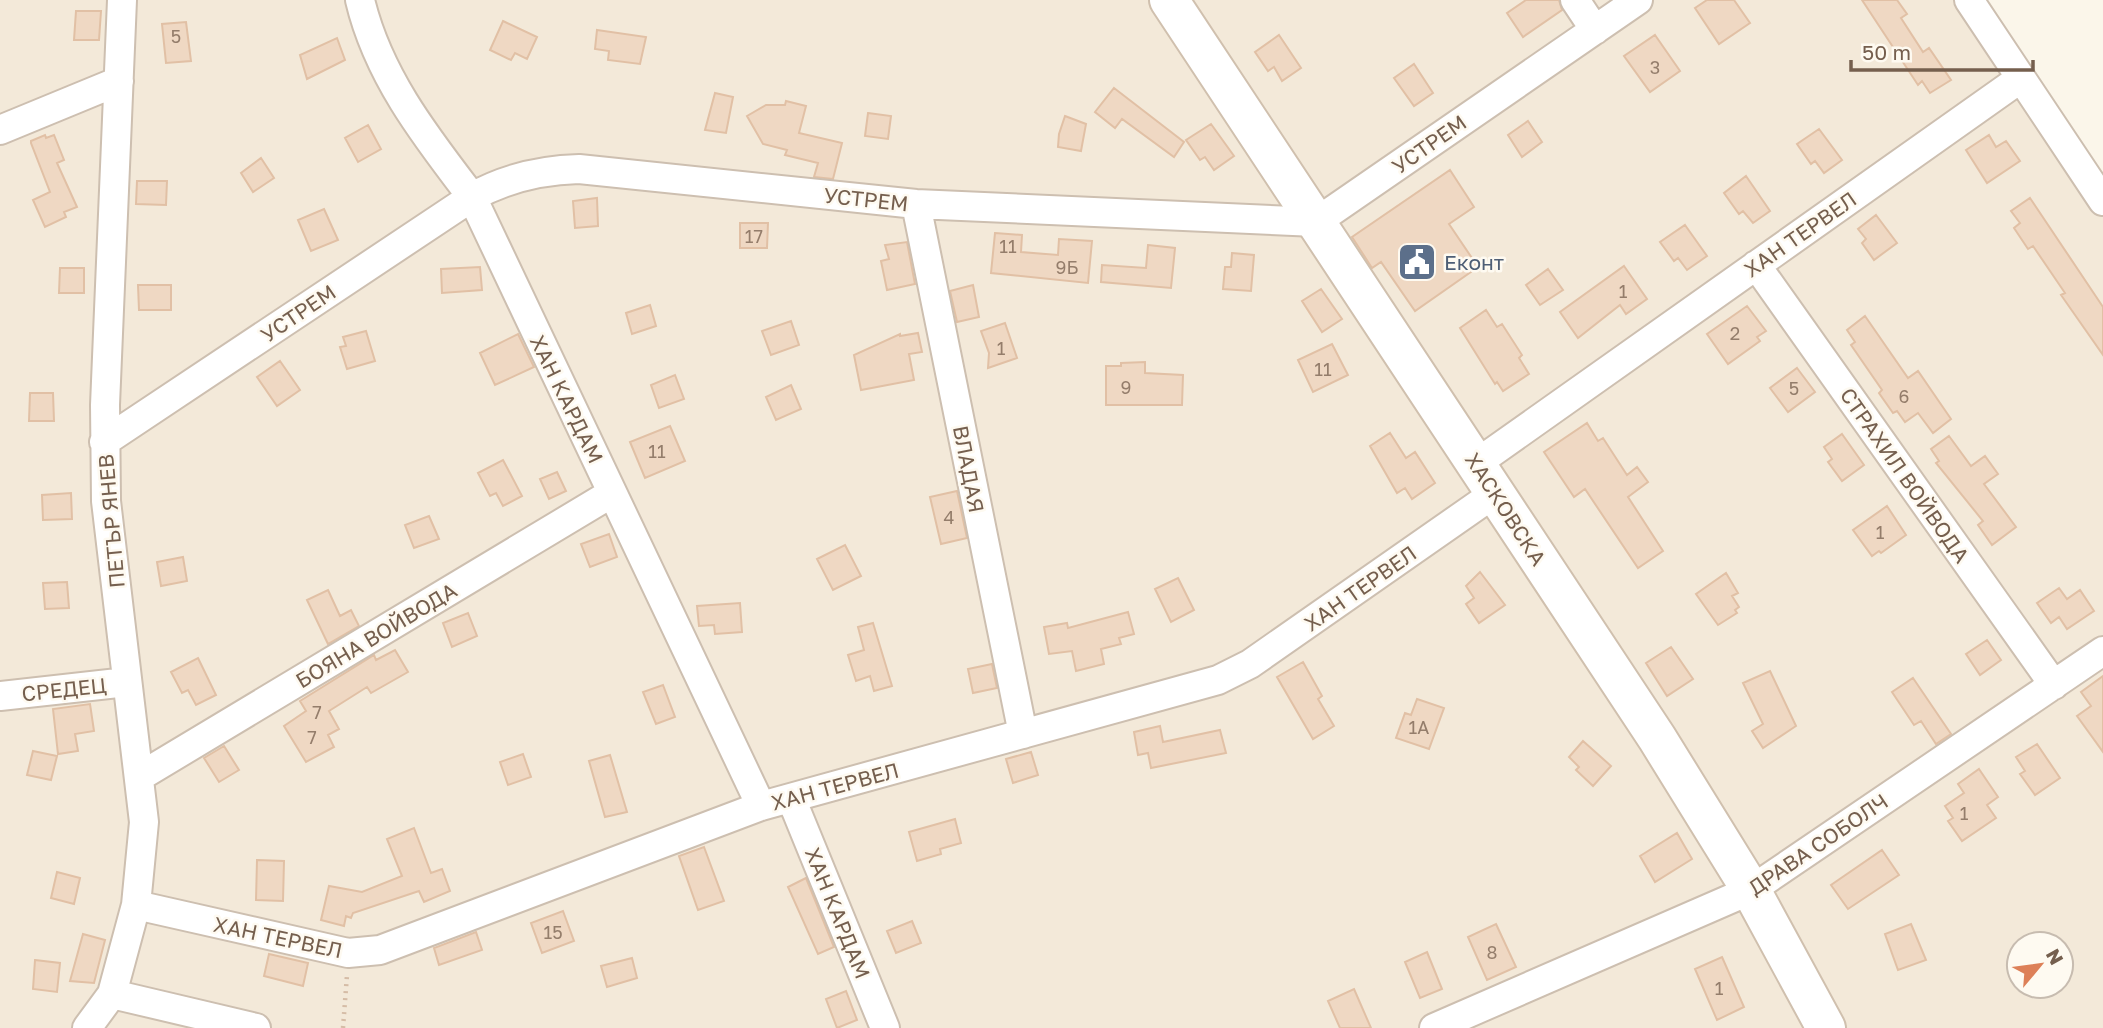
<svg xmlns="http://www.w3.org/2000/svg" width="2103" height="1028" font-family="'Golos Text',sans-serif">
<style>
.residential{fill:#f3e9d9;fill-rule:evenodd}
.building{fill:#efd8c3;stroke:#e1c0a5;stroke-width:2}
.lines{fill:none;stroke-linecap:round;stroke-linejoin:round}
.street-casing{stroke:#cdbfb0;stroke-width:32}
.secondary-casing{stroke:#d0c0ae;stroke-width:42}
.path{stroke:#d5bca6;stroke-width:4.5;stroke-dasharray:2 5;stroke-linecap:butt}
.street{stroke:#fff;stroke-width:28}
.secondary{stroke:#fff;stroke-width:38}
.labels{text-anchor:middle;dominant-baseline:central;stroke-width:5;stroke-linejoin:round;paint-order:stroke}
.number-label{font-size:18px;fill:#947d6b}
.street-label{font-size:21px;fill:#755f4e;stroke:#fefaf1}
.service-label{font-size:21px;fill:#4e5e75;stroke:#fefaf1;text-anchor:start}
</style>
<rect width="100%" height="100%" fill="#fbf6ea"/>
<path class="residential" d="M0,0H1969L2103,201V1028H0ZM2019,944H2061V986H2019Z"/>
<path class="building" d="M1526,0H1559L1562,10L1523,37L1507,13Z
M1707,0H1734L1750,23L1719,44L1695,8Z
M1862,0H1897L1907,14L1901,18L1923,52L1929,48L1951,80L1930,93L1922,81L1918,85Z
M76,11H101L99,40H74Z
M503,21L537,37L527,59L515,53L511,60L490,50Z
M186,22L191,61L166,63L162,24Z
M597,30L646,37L640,64L608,60L609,51L595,49Z
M1279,35L1301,68L1282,81L1274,67L1268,71L1255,52Z
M1655,35L1680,71L1650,92L1624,56Z
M337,38L345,60L307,79L300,55Z
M1414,64L1433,93L1414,106L1394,78Z
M1114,88L1184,142L1174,157L1122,119L1115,128L1095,112Z
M715,93L733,97L726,133L705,130Z
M786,101L806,106L799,133L842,143L833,179L814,177L818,163L785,155L787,150L763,144L747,116L766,105H785Z
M868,113L891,116L888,139L865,136Z
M1065,116L1086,124L1081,151L1058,147L1059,134Z
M1528,121L1542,142L1522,157L1508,135Z
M1211,124L1234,156L1214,170L1205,157L1200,160L1186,140Z
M368,125L381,149L358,162L345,138Z
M1819,129L1842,160L1824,173L1815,161L1811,164L1797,144Z
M45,135L46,138L54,135L64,160L57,163L77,207L64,212L66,217L45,227L33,200L50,192L31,143V141Z
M1989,135L1996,147L2006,141L2020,161L1987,183L1966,150Z
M261,158L274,178L253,192L241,173Z
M1450,170L1474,207L1449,224L1478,267L1415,311L1381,262L1372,268L1352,237Z
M1746,176L1770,211L1753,223L1743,211L1739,214L1724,193Z
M137,181H167L166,205L136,204Z
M597,198L598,226L575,228L573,201Z
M2030,198L2103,307V355L2061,295L2065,293L2033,246L2028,249L2014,228L2020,223L2011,211Z
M324,209L338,240L311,251L298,220Z
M1876,215L1897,243L1874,260L1862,243L1866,239L1858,229Z
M740,223H768L767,248H740Z
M1685,225L1707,256L1687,270L1678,258L1674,261L1660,242Z
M995,233L1022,235L1021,252L1058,255L1059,239L1092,241L1088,283L991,273Z
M907,242L915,284L887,290L881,261L889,259L885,245Z
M1148,245L1175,248L1171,288L1101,282L1102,265L1146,268Z
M1232,253L1254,255L1251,291L1223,289L1225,267H1231Z
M1624,266L1647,299L1626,314L1620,305L1578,338L1560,312Z
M480,267L482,290L442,293L441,269Z
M60,268H84V293H59Z
M1548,269L1563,290L1540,305L1526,285Z
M138,285H171V310H139Z
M973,285L979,317L957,322L950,291Z
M1321,289L1342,319L1322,332L1302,301Z
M650,305L656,326L632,334L626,313Z
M1747,306L1766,331L1757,337L1760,341L1728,364L1707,334Z
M1486,310L1497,327L1502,324L1522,355L1519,358L1529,374L1503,391L1497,382L1495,384L1460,328Z
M1865,316L1908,378L1918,371L1951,419L1933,433L1918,413L1905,422L1897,411L1893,413L1879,393L1882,390L1851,345L1855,342L1847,330Z
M791,321L799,345L771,355L762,331Z
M1005,323L1017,358L988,368L989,353L981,331Z
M366,331L375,361L347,369L340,347L346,346L343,337Z
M918,333L922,352L909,354L914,380L861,390L854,355L900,334V336Z
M518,334L534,367L495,385L480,353Z
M1332,344L1348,375L1313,392L1298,360Z
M280,361L300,390L277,406L257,377Z
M1145,362V373L1183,375L1182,405H1106V366H1121V363Z
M1797,368L1815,392L1788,412L1770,388Z
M675,375L684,399L659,408L651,385Z
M791,385L801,409L776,420L766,397Z
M30,393H53L54,421H29Z
M1587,423L1598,441L1603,438L1627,475L1637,467L1648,482L1628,497L1663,551L1638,568L1585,489L1574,497L1544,452Z
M670,426L685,461L645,478L630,442Z
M1390,433L1406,458L1415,452L1435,483L1412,499L1405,488L1397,493L1370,446Z
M1842,434L1864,465L1842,481L1828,462L1832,459L1824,447Z
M1949,436L1971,466L1985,456L1998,474L1984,484L2016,527L1992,545L1978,525L1983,521L1936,463L1939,461L1931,449Z
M503,460L522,496L503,506L496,493L490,496L478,473Z
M557,472L566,491L549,499L540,479Z
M957,491L967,538L941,544L930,497Z
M71,493L72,519L43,520L42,495Z
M1887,506L1906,535L1881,553L1879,551L1872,556L1853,530Z
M429,516L439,539L414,548L405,525Z
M609,534L617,557L590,567L581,544Z
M845,545L861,576L833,590L817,559Z
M183,557L187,581L161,586L157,562Z
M1480,572L1505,605L1479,623L1466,604L1474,598L1466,586Z
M1726,573L1738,593L1732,596L1739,607L1735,610L1737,613L1718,625L1696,594Z
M1178,578L1194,610L1171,622L1155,589Z
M67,582L69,608L45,609L43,583Z
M2059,588L2067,599L2080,590L2094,611L2067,629L2059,617L2051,623L2037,603Z
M328,590L340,616L351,610L359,626L328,644L307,600Z
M740,603L742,632L715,634L714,625L699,626L697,606Z
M1128,612L1134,634L1119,638L1121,644L1101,649L1104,664L1076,671L1072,651L1049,654L1044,627L1067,623L1068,628Z
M468,613L477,636L452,647L443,623Z
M873,623L892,686L874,691L870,676L856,681L848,655L864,650L858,627Z
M1987,640L2001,660L1980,675L1966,654Z
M1671,647L1693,679L1667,696L1646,663Z
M395,650L408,672L371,693L367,687L329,711L339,729L328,735L334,747L306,762L284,726L306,711L300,701L374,655L376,660Z
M198,658L216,695L196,705L188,690L182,693L171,672Z
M1303,662L1322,696L1318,699L1334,726L1313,739L1277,677Z
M992,664L997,688L973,693L968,669Z
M1770,671L1796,726L1763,748L1752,731L1763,724L1743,683Z
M2103,676V752L2077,716L2091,706L2081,692Z
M1913,678L1951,734L1936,744L1921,721L1914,725L1892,692Z
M663,685L675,717L656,724L643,692Z
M1417,699L1444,708L1429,749L1396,738L1405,713L1411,715Z
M90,704L94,731L75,734L78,751L58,754L53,709Z
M1160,726L1163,742L1220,730L1226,753L1151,768L1148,753L1138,755L1134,732Z
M1583,741L1611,766L1593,786L1576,770L1579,767L1569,757Z
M2037,744L2060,778L2035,795L2020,774L2025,771L2016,757Z
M224,746L239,770L219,782L204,758Z
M33,751L57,756L51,780L27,775Z
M1031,752L1038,775L1013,783L1006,759Z
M523,754L531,777L508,785L500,762Z
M610,755L627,812L605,817L589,761Z
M1979,769L1998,797L1987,805L1996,818L1962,841L1948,821L1953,818L1945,806L1964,793L1958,784Z
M955,819L961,843L940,849L941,854L917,861L909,832Z
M414,828L431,873L442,869L450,891L424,902L419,891L353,913L351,918L346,916L344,926L321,920L329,886L362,892L402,876L387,839Z
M1677,833L1692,859L1655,882L1640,856Z
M704,847L724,901L698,910L679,856Z
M1882,850L1899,875L1848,909L1831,885Z
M257,860L284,861L283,901L256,900Z
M57,872L80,878L74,904L51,898Z
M806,878L834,947L818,954L788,887Z
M563,911L574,941L542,953L531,923Z
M912,921L921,943L896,953L887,931Z
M1496,924L1516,967L1487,980L1468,937Z
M1911,924L1926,960L1898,970L1885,934Z
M476,932L482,950L439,965L434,948Z
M83,934L105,940L94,983L70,981Z
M1427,952L1442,989L1420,998L1405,962Z
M269,954L308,963L303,986L264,976Z
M1722,957L1744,1007L1717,1020L1695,969Z
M632,958L637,978L607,987L601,966Z
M35,960L60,963L57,992L33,989Z
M1354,989L1371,1028H1340L1328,1001Z
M846,991L857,1020L837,1028L826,999Z"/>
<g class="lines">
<defs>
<path id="street" d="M360,0C378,76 426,137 472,197L761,806
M1575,0L1595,30
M1969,0L2103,201
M0,130L119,81
M916,204L1023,734
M1756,265L2054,685
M104,442L472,197C506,178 540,170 579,169L916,204L1316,222L1638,0
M1477,463L2021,78
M0,696L127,682
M139,777L612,493
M791,798L885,1028
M136,905L348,953L380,950L761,806L1218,680L1250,664L1495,493
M112,994L256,1028
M87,1028L112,994L136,905L144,822L106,501L105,405L122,0
M1434,1028L1751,890L2103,651"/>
<path id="secondary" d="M1169,0L1657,738L1751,890L1826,1028"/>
</defs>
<use href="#street" class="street-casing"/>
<use href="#secondary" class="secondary-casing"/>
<path class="path" d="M343,1028L347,975"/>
<use href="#street" class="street"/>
<use href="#secondary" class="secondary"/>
</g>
<defs>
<symbol id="civic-square" viewBox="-11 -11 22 22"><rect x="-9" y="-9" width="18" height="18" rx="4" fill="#5c6f8a" stroke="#fefaf1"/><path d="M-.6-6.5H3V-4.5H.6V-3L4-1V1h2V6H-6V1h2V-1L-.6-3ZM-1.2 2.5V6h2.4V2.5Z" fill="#fff"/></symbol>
</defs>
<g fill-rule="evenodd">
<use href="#civic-square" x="1395" y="240" width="44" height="44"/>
</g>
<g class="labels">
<g class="number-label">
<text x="176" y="36">5</text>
<text x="1655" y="67">3</text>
<text x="754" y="236">17</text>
<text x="1008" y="246">11</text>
<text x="1067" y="267">9Б</text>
<text x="1623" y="291">1</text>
<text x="1735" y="333">2</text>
<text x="1001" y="348">1</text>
<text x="1323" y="369">11</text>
<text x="1126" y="387">9</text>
<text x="1794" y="388">5</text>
<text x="1904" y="396">6</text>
<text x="657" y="451">11</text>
<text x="949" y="517">4</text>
<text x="1880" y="532">1</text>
<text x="317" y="712">7</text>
<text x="1419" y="727">1А</text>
<text x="312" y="737">7</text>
<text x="1964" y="813">1</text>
<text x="553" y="932">15</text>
<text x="1492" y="952">8</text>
<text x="1719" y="988">1</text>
</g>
<g class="street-label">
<text transform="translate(1429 144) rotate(-35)">УСТРЕМ</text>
<text transform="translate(866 199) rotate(6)">УСТРЕМ</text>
<text transform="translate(1800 234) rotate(-35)">ХАН ТЕРВЕЛ</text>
<text transform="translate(298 313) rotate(-34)">УСТРЕМ</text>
<text transform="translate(567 399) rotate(64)">ХАН КАРДАМ</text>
<text transform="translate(969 469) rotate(79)">ВЛАДАЯ</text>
<text transform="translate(1905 475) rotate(55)">СТРАХИЛ ВОЙВОДА</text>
<text transform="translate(1506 509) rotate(57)">ХАСКОВСКА</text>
<text transform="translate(111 521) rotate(-95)">ПЕТЪР ЯНЕВ</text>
<text transform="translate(1360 588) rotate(-35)">ХАН ТЕРВЕЛ</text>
<text transform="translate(376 635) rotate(-31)">БОЯНА ВОЙВОДА</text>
<text transform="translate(64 689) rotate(-6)">СРЕДЕЦ</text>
<text transform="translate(835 786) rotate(-15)">ХАН ТЕРВЕЛ</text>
<text transform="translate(1818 844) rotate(-34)">ДРАВА СОБОЛЧ</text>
<text transform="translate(838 913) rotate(68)">ХАН КАРДАМ</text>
<text transform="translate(278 937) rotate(12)">ХАН ТЕРВЕЛ</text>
</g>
<g class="service-label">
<text x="1444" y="262">Еконт</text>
</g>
</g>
<g transform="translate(2040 965) rotate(61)"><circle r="33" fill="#fefaf1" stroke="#c7bcb0" stroke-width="2"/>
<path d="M0-5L12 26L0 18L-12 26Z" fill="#dd8058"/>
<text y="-10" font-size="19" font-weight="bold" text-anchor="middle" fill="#755f4e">N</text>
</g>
<path d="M1851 60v10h182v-10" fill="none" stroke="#755f4e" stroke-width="3.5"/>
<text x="1862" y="60" font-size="21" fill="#755f4e" stroke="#fefaf1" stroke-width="5" paint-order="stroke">50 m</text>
</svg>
